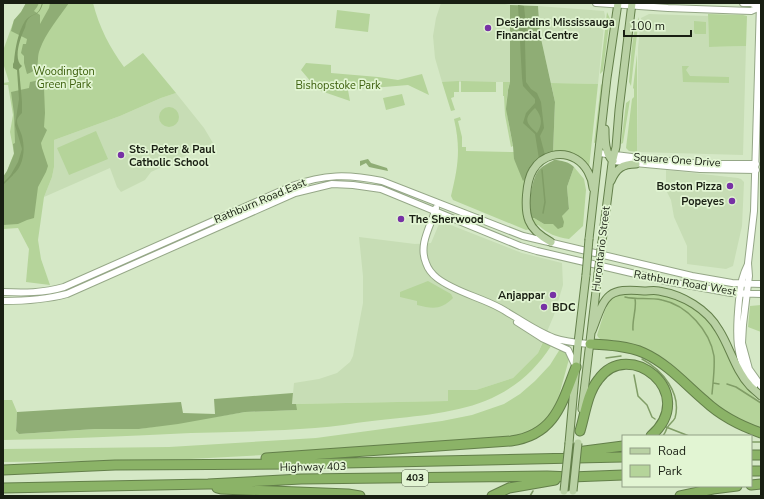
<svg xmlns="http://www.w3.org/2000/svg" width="764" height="499" font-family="'Nunito Sans',sans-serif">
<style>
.built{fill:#c7ddb5}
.green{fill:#b5d49a}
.forest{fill:#8fad75}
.water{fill:#809d66;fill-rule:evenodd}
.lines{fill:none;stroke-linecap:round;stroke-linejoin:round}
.stream{stroke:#809d66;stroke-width:1.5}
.tertiary-casing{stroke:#95a787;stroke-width:8}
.primary-casing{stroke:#637f4a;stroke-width:9}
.motorway-casing{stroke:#637f4a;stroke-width:11}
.tertiary{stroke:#fff;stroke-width:6}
.primary{stroke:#b9d1a4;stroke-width:7}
.motorway{stroke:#8bb367;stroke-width:9}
.primary-bridge-casing{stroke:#637f4a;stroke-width:9;stroke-linecap:butt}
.primary-bridge{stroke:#b9d1a4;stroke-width:7}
.poi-dot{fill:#7731a5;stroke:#e2f5d3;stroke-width:1.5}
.labels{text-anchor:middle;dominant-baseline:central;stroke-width:3.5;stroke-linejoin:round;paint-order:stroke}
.shield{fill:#e2f5d3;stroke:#555f4d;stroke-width:1}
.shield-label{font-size:10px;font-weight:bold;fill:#191f13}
.poi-label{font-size:11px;font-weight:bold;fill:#191f13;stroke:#e2f5d3;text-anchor:start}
.park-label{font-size:11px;fill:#3d600d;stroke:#e2f5d3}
.street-label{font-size:11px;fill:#191f13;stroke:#e2f5d3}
</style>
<rect width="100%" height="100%" fill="#d5e8c6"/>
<path class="built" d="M441,3H500L510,5V82H442L435,58L433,36L436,18Z
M538,6L604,11L605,16L598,84L551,83L540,34Z
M649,14L708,16L709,47L746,46L743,155L636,152H637L638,48L641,18Z
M176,93L204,128L213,143L151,172L145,180L121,192L117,187L110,168L44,197L52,177L54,167V140L120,116L161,98Z
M666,170L738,178L741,179L744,182L742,226L733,266L726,269L687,264V246L674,217L671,200L666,190Z
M443,222L522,253L562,263L563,285L554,315L538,353L513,378L476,390H448V401L292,404L294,383L319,379L337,373L350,362L353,356L363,303V276L359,237L415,244L431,243L439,224Z"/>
<path class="green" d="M26,3H93C99,27 110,48 124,67L143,53L176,93L161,98L120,116L54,140V167L52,177L44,197L38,240L41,259L50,285L26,282L29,249L18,228L3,229V177L7,171L14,153L10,132L13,115L8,85H3V83L9,82L4,66V48L14,20L21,12Z
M337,10L370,14L368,32L335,28Z
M607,12L610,19L603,71L600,74Z
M708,14L743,15L747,16L746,46L709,47Z
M639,17L631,86L629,82C631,64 631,34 639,17Z
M694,21L706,22V34H695L694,32Z
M637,54V152L629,151L626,148L632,99L634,97V89L633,88Z
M306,63L331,65V73L378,77L398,80L422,74L429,95L408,85L348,90L350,101L318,90L301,70Z
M682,66H689L686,70L690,76L729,77V83L683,82Z
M459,81V92H454V97L451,98L455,110L451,111L442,82Z
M461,81L496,82V92H461Z
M503,82H510C503,103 509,125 513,146L511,147L505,115L504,96H503Z
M551,83L598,84L589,168L586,164L553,153L555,102Z
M601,84L603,86L602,89L597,142L594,143Z
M402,94L405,105L386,110L383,98Z
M630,100L623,143L621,144L626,103Z
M159 117a10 10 0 1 1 20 0a10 10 0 1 1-20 0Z
M460,117L461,120L458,121L462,137V147H466V151L514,152V159L527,178C525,195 521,213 530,229L526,230L453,200L451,196C458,167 461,149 454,119Z
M96,131L108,159L69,175L57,148Z
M574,167L584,179L586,190L583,226L569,239C556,237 548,234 538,225L535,226L532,218H534L544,224H553L569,209L567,187Z
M428,281L451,294L453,298C441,310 433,309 417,305V301L400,297V292Z
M620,293C656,291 700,298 718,332C731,357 740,384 761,403V428C738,422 713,406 696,389C685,377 674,364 660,356C642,345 629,343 608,340L607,342C602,341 599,339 597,335L605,310L609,303L608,301L612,297Z
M761,305V332L748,327L750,306Z
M543,342L551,346C535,371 513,390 485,401C453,414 407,417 372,421C353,423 334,427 315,428C274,431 232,432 191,433C128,436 66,439 3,440V400H12L17,412L16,431L19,434L95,429H139L245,412L296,410V404L448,401V390H476L513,378L538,353Z
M560,349L566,351L569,359L557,403L558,404L541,425L526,434L504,438L321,452L171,460L3,462V449L169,447L316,438L442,421L472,415L504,404L520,394L535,381L550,365Z"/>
<path class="forest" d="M26,3H39L37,7L34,11L40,15V24L49,8L50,3H69C60,16 45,34 40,49C35,61 43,69 27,74L24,63V56L21,53L23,44H26L27,39L11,31L14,20L21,12Z
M510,5L538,6L540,34L555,102L553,153L523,181L514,159L513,146L506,109L508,90L510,82Z
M40,80L44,88L45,113L44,127L47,130L41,143L42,148L48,166L46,172L38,187L34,218L27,220L18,224L3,225V177L7,171L14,154L13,144L15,143L14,114L11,92L29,88L30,82Z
M368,159L371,163L387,168L388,171L369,167L366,163L360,166V161Z
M554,160C561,160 569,162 574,167L567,187L569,209L562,216L564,222L563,227L558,229L553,224H544L534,218H532C528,207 531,181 538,171C542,166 549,163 554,160Z
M293,393L292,404H296L297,410L245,412L178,424L139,429H95L19,434L16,431L17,412L181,402L183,413L215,414L214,399Z"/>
<path class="water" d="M42,3H43C39,18 32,12 27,21C25,24 26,27 24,30C20,39 13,59 22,66L19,69L22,102V113C20,115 17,118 17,121C17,125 21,132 22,136C26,152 23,169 9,178L18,162L22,149L15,125L19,99L17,70L13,68V64L14,62C15,49 18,32 25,21C32,12 38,18 42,3Z
M518,5L524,6L527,35L525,42L526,82L531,89L537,93L541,102L544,128L540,136L545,155L539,159L535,134L523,123L526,113L535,103V99L523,86L522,78ZM535,108C542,116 543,124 537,133C526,123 523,119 535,108Z"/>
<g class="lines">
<path class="stream" d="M542,170L545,202L543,213
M3,184L12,175
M625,297C637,300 649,297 662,300C687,305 710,331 714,356C715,368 713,382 712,394
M633,330C632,320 637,308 635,299
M606,358L621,356
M642,359C662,370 682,393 675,418C673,422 669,424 667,428C666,431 665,433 663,436
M634,375L638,396L647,405L652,417L655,419
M713,383L719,384
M727,384L736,387L761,403
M666,427L689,436
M751,442H761
M530,496L533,491"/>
<defs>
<path id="tertiary" d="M596,3L668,8L751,11L760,7
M743,3H751L760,7
M760,3L754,211L748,263L749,276L743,325L742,343L749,369L761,386
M599,153C639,158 681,164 722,164C733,164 745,164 756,164
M613,161L700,169L756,170
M436,208C431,226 418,244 426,263C428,269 432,274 437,278C455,292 480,297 500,308C518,318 535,331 554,338C565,342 578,343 590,344
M748,264C741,278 741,286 739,300C736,330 734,361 754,386
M3,292C24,293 43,293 64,287L292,186C324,174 348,174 382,181L523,236L692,276L732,283L761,284
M3,301C25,301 45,300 67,294L295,193L332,184L353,185L381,189L520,246L537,251L670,282L731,293L761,294
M517,322L542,338L568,350L576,367"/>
<path id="primary" d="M605,129C605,139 605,154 613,161
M611,181C616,169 622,164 636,164
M589,239L607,78L618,3
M551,242C542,237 533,231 529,221C524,209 526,181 533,170C542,155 561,150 576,159C586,165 592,177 593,188
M602,242L612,163L616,147L619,110L632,3
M592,331C605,297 605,287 644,291C649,291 654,290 659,291C683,295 707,309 719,330C730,347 735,370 750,386C753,389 757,392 761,396
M582,409L598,274
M569,443L578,343L586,275"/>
<path id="motorway" d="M590,344C608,345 628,346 644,353C668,364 685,384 705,401C721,416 741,426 761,433
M580,431C585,415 587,394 598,380C628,336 700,393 651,436
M569,453L623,446
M751,455H761
M266,458L511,441C555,435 562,403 576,367
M3,470L115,465L297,464L623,457
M751,471H761
M751,485L761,484
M3,488L208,484L301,479L547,476L571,477L623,475
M217,488L221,489L348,494L360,496
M492,496L509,488L555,480
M680,496L713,489L737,486"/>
</defs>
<use href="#tertiary" class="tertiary-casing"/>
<use href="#primary" class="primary-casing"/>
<use href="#motorway" class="motorway-casing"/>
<use href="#tertiary" class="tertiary"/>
<use href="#primary" class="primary"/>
<use href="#motorway" class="motorway"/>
<defs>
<path id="primary-bridge" d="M598,274L602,242
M586,275L589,239
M564,491L569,443
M573,491L578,443"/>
</defs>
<use href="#primary-bridge" class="primary-bridge-casing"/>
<use href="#primary-bridge" class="primary-bridge"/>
</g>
<g class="poi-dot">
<circle cx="488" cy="28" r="4"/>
<circle cx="121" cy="155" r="4"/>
<circle cx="730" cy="186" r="4"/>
<circle cx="732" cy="201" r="4"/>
<circle cx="401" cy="219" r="4"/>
<circle cx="553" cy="295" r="4"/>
<circle cx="544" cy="307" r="4"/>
</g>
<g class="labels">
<rect class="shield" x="402" y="470" width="26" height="16" rx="3"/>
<g class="shield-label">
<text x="415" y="478">403</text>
</g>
<g class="poi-label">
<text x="496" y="22">Desjardins Mississauga<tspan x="496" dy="13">Financial Centre</tspan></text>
<text x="129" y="149">Sts. Peter &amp; Paul<tspan x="129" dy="13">Catholic School</tspan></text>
<text x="722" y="186" text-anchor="end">Boston Pizza</text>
<text x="724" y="201" text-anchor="end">Popeyes</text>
<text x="409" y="219">The Sherwood</text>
<text x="545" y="295" text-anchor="end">Anjappar</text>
<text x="552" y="307">BDC</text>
</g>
<g class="park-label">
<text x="64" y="71">Woodington<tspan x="64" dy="13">Green Park</tspan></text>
<text x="338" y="85">Bishopstoke Park</text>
</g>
<g class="street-label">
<text transform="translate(677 160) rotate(4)">Square One Drive</text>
<text transform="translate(260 201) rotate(-23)">Rathburn Road East</text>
<text transform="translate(601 249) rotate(-83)">Hurontario Street</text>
<text transform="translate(685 283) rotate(10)">Rathburn Road West</text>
<text transform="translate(313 467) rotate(-1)">Highway 403</text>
</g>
</g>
<rect width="764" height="499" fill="none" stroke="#191f13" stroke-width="8"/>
<rect x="622" y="435" width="130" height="52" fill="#e2f5d3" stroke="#929f86"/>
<rect x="630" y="448" width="20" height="6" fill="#b9d1a4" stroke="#929f86"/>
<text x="658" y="455" font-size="12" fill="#191f13">Road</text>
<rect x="630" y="465" width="20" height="12" fill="#b5d49a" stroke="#929f86"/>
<text x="658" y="475" font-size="12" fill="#191f13">Park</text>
<path d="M624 30v6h67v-6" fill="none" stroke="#191f13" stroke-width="2"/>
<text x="630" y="30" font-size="12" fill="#191f13" stroke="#e2f5d3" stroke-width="3" paint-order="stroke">100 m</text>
</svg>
